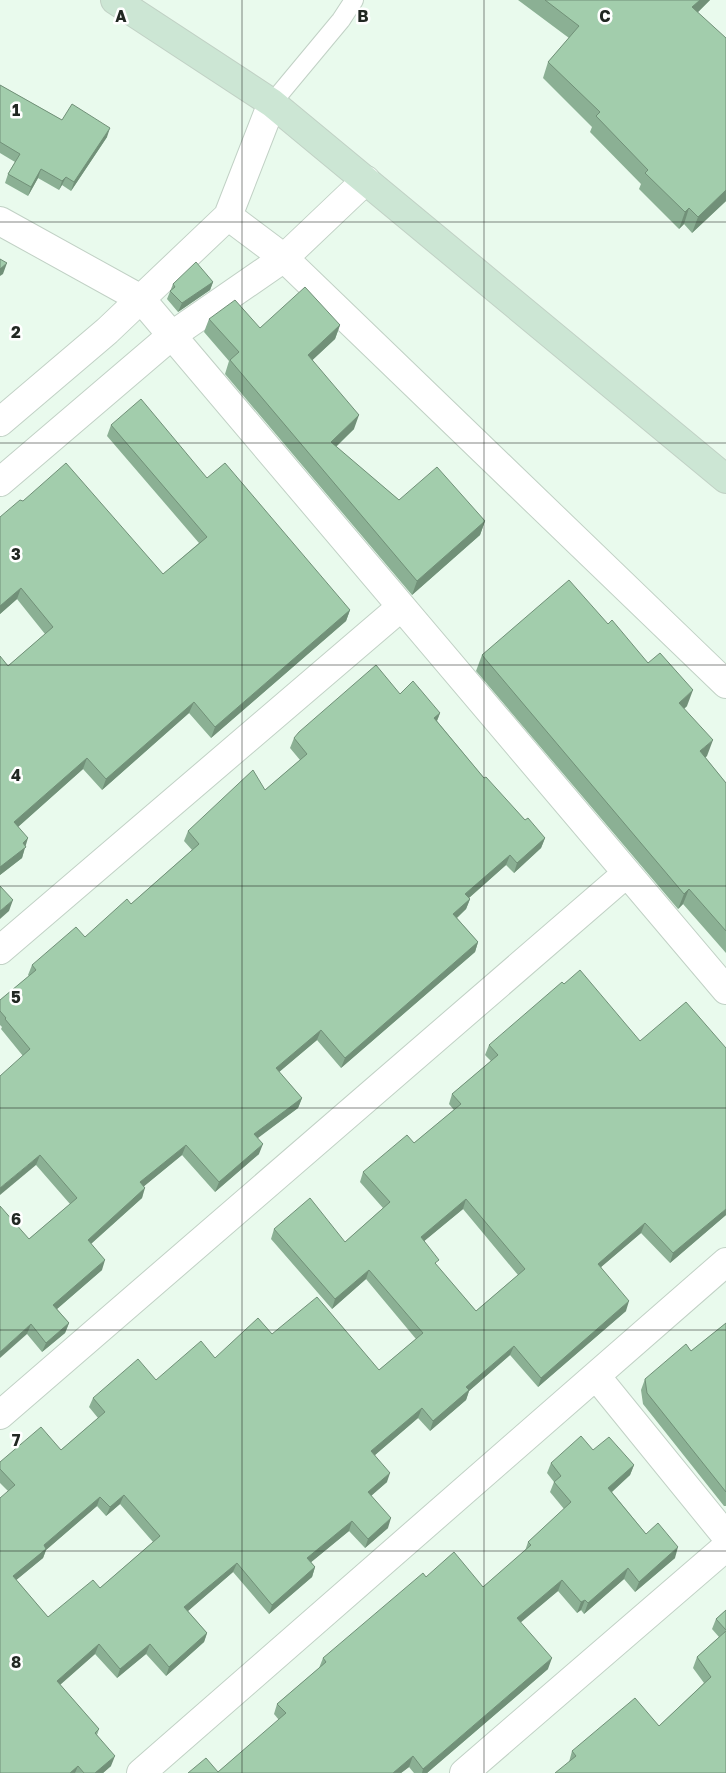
<svg xmlns="http://www.w3.org/2000/svg" width="726" height="1773" font-family="'Golos Text',sans-serif">
<style>
.lines{fill:none;stroke-linecap:round;stroke-linejoin:round}
.service-casing{stroke:#c1d1c5;stroke-width:20}
.minor-casing{stroke:#c1d1c5;stroke-width:30}
.secondary-casing{stroke:#c1d1c5;stroke-width:30}
.service{stroke:#fff;stroke-width:18}
.minor{stroke:#fff;stroke-width:28}
.secondary{stroke:#cce6d4;stroke-width:28}
.wall{fill:#8bb094;fill-rule:evenodd}
.shaded-wall{fill:#719078}
.building{fill:#a2cdac;stroke:#719078;fill-rule:evenodd}
.grid{fill:none;stroke:#212722;stroke-width:1;stroke-opacity:0.55}
.grid-label{font-size:16px;text-anchor:middle;font-weight:bold;fill:#212722;stroke:#fff;stroke-width:5;stroke-linejoin:round;paint-order:stroke}
</style>
<rect width="100%" height="100%" fill="#e9faed"/>
<g class="lines">
<defs>
<path id="service" d="M272,103L341,20L354,0"/>
<path id="minor" d="M228,216L284,258L726,684
M0,221L141,299L726,990
M0,422L107,331L228,216L272,103
M0,482L171,336L284,258L366,180
M0,950L401,607
M596,1376L726,1536
M0,1415L627,873
M141,1773L726,1262
M464,1773L726,1547"/>
<path id="secondary" d="M115,0L272,103L726,479"/>
</defs>
<use href="#service" class="service-casing"/>
<use href="#minor" class="minor-casing"/>
<use href="#secondary" class="secondary-casing"/>
<use href="#service" class="service"/>
<use href="#minor" class="minor"/>
<use href="#secondary" class="secondary"/>
</g>
<path class="wall" d="M518,0H710L698,12L726,201L692,233L684,224L679,229L639,189L641,184L590,132L592,127L543,78L548,62L569,38Z
M0,85L62,120L107,137L71,191L62,185L59,190L38,178L28,196L5,183L8,174L15,162L0,153Z
M213,282L210,290L178,312L167,299L173,284Z
M209,319L260,328L340,325L335,339L312,360L354,429L336,447L399,500L485,521L480,535L412,595L225,374L229,361L204,332Z
M111,425L207,478L350,610L346,621L211,738L189,713L102,790L83,769L18,827L25,846L22,858L0,875L8,666L45,634L17,599L0,614V517L163,574L199,543L107,436Z
M608,624L648,663L687,706L684,709L707,756L705,757L726,783V953L683,904L678,909L476,671L482,655Z
M400,694L440,713L437,721L484,778L525,820L545,838L541,848L514,873L506,865L469,898L470,899L466,909L457,918L478,942L475,952L341,1068L317,1040L279,1072L302,1098L298,1108L257,1138L259,1154L215,1192L182,1155L144,1186L142,1198L91,1244L102,1270L57,1309L69,1323L65,1333L42,1352L27,1334L29,1239L70,1204L36,1165L23,1056L1,1029L2,1027L0,1025V1000L29,976L28,975L32,965L85,937L131,904L192,850L184,841L188,831L265,790L300,760L290,748L294,738Z
M489,1045L726,1215L670,1263L641,1233L601,1267L626,1311L538,1387L510,1355L469,1391L466,1400L430,1431L418,1418L375,1455L387,1482L371,1496L388,1528L365,1548L349,1531L311,1562L315,1567L312,1577L269,1614L233,1572L188,1611L207,1633L204,1642L166,1676L146,1654L117,1678L95,1654L60,1685L99,1729L97,1735L111,1766L103,1773H0L8,1491L0,1483V1462L61,1450L98,1418L89,1407L93,1398L156,1380L215,1358L272,1334L379,1370L416,1339L366,1279L332,1309L271,1239L274,1229L345,1242L383,1208L360,1182L363,1172L414,1143L454,1110L449,1104L452,1094L491,1061L485,1055ZM463,1209L518,1275L476,1311L437,1266L424,1241ZM120,1504L153,1542L100,1588L48,1617L16,1580L43,1558L46,1550L97,1506L106,1516Z
M726,1323V1506H724L643,1404L641,1390L645,1379L691,1351Z
M593,1450L634,1465L630,1475L612,1492L646,1534L675,1558L635,1592L624,1579L584,1614L581,1610L577,1613L558,1591L520,1622L548,1669L427,1773H414L409,1767L401,1773H188L218,1772L279,1720L274,1714L277,1704L319,1668L323,1658L426,1577L483,1587L525,1551L528,1542L564,1509L550,1492L554,1482L547,1473L551,1463Z
M726,1610V1773L569,1762L572,1751L659,1726L704,1683L693,1668L697,1657L719,1637L712,1629L716,1619Z"/>
<path class="shaded-wall" d="M700,0H710L686,24L692,7Z
M110,128L107,137L71,191L74,182Z
M41,169L38,178L28,196L31,187Z
M66,177L62,185L59,190L62,181Z
M726,190V201L692,233L698,217Z
M689,208L684,224L679,229L685,212Z
M7,263L3,274L0,276V269Z
M213,282L210,290L178,312L182,303Z
M340,325L335,339L303,369L308,355Z
M359,415L354,429L326,456L331,442Z
M485,521L480,535L412,595L417,581Z
M21,588L17,599L0,614V606Z
M350,610L346,621L211,738L215,727Z
M693,690L687,706L673,718L679,703Z
M194,702L189,713L102,790L106,779Z
M440,713L436,723L434,718Z
M713,740L707,756L694,767L700,751Z
M87,758L83,769L10,834L14,822Z
M28,838L22,858L0,875V867Z
M545,838L541,848L514,873L517,863Z
M510,855L506,865L462,904L465,894Z
M689,889L683,904L678,909L684,894Z
M470,899L466,909L450,924L453,914Z
M13,900L9,911L0,919V911Z
M478,942L475,952L341,1068L345,1058Z
M321,1030L317,1040L272,1078L276,1068Z
M302,1098L298,1108L250,1144L254,1134Z
M263,1144L259,1154L215,1192L219,1182Z
M186,1145L182,1155L137,1192L140,1182Z
M40,1155L36,1165L0,1195V1188Z
M145,1188L142,1198L84,1250L88,1240Z
M466,1199L463,1209L417,1247L421,1237Z
M726,1209V1215L670,1263L673,1253Z
M645,1223L641,1233L594,1273L598,1264Z
M105,1260L102,1270L50,1315L53,1305Z
M369,1270L366,1279L332,1309L335,1299Z
M629,1301L626,1311L538,1387L541,1378Z
M69,1323L65,1333L42,1352L46,1343Z
M31,1324L27,1334L0,1358V1352Z
M514,1346L510,1355L469,1391L466,1400L430,1431L433,1421L466,1387Z
M422,1408L418,1418L368,1461L371,1451Z
M634,1465L630,1475L604,1499L608,1488Z
M390,1473L387,1482L365,1501L368,1492Z
M124,1495L120,1504L106,1516L110,1507Z
M100,1497L97,1506L46,1550L43,1558L9,1586L13,1576L44,1545Z
M391,1518L388,1528L365,1548L368,1539Z
M352,1521L349,1531L304,1568L307,1558Z
M678,1547L675,1558L635,1592L639,1582Z
M237,1563L233,1572L181,1617L184,1607Z
M315,1567L312,1577L269,1614L272,1605Z
M628,1568L624,1579L584,1614L588,1603Z
M562,1580L558,1591L513,1629L517,1618Z
M585,1600L581,1610L577,1613L581,1602Z
M207,1633L204,1642L166,1676L169,1667Z
M99,1644L95,1654L54,1690L57,1681Z
M150,1644L146,1654L117,1678L120,1669Z
M552,1658L548,1669L427,1773H422L423,1769Z
M115,1756L111,1766L103,1773H95Z
M413,1756L409,1767L401,1773H393Z
M78,1766L75,1773H70Z"/>
<path class="building" d="M545,0H700L692,7L726,38V190L698,217L689,208L685,212L645,173L648,170L596,116L600,112L548,62L579,26Z
M0,85L62,120L72,104L110,128L74,182L66,177L62,181L41,169L31,187L8,174L20,154L0,142Z
M0,259L7,263L0,269Z
M196,262L213,282L182,303L170,291L175,287L173,284Z
M305,287L340,325L308,355L359,415L331,442L399,500L437,467L485,521L417,581L230,360L239,352L209,319L235,300L260,328Z
M141,399L207,478L225,463L350,610L215,727L194,702L106,779L87,758L14,822L28,838L23,843L26,847L0,867V656L8,666L53,627L21,588L0,606V517L20,500L23,501L66,463L163,574L207,537L111,425Z
M569,580L608,624L612,620L648,663L660,653L693,690L679,703L713,740L700,751L726,783V931L689,889L684,894L482,655Z
M376,665L400,694L413,681L440,713L434,718L484,778L486,777L525,820L528,818L545,838L517,863L510,855L465,894L470,899L453,914L478,942L345,1058L321,1030L276,1068L302,1098L254,1134L263,1144L219,1182L186,1145L140,1182L145,1188L88,1240L105,1260L53,1305L69,1323L46,1343L31,1324L0,1352V1206L29,1239L77,1198L40,1155L0,1188V1076L30,1049L5,1019L6,1018L0,1011V1000L36,970L32,965L76,927L85,937L127,899L131,904L199,844L188,831L253,770L265,790L307,754L294,738L299,732Z
M0,886L13,900L0,911Z
M580,970L640,1041L686,1002L726,1048V1209L673,1253L645,1223L598,1264L629,1301L541,1378L514,1346L466,1387L469,1390L433,1421L422,1408L371,1451L390,1473L368,1492L391,1518L368,1539L352,1521L307,1558L315,1567L272,1605L237,1563L184,1607L207,1633L169,1667L150,1644L120,1669L99,1644L57,1681L99,1729L95,1733L115,1756L95,1773H84L78,1766L70,1773H0V1498L15,1485L0,1469V1462L41,1427L61,1450L105,1412L93,1398L138,1359L156,1380L201,1341L215,1358L258,1318L272,1334L317,1297L379,1370L423,1333L369,1270L335,1299L274,1229L310,1198L345,1242L390,1202L363,1172L407,1135L414,1143L461,1104L452,1094L498,1055L489,1045L562,982L564,984ZM466,1199L525,1269L476,1311L435,1263L439,1260L421,1237ZM124,1495L160,1536L100,1588L93,1580L48,1617L13,1576L46,1549L44,1545L100,1497L110,1507Z
M726,1323V1492L647,1393L645,1379L686,1344L691,1351Z
M581,1436L593,1450L609,1437L634,1465L608,1488L646,1534L658,1523L678,1547L639,1582L628,1568L588,1603L585,1600L581,1602L562,1580L517,1618L552,1658L423,1769L413,1756L393,1773H188L206,1758L218,1772L286,1713L277,1704L326,1662L323,1658L423,1573L426,1577L454,1552L483,1587L531,1545L528,1542L571,1502L554,1482L561,1476L551,1463Z
M726,1610V1630L716,1619Z
M726,1631V1773H555L576,1756L572,1751L635,1698L659,1726L711,1677L697,1657Z"/>
<path class="grid" d="M242,0V1773M484,0V1773M0,222H726M0,443H726M0,665H726M0,886H726M0,1108H726M0,1330H726M0,1551H726"/>
<g class="grid-label">
<text x="121" y="22">A</text>
<text x="363" y="22">B</text>
<text x="605" y="22">C</text>
<text x="16" y="116">1</text>
<text x="16" y="338">2</text>
<text x="16" y="560">3</text>
<text x="16" y="781">4</text>
<text x="16" y="1003">5</text>
<text x="16" y="1225">6</text>
<text x="16" y="1446">7</text>
<text x="16" y="1668">8</text>
</g>
</svg>
